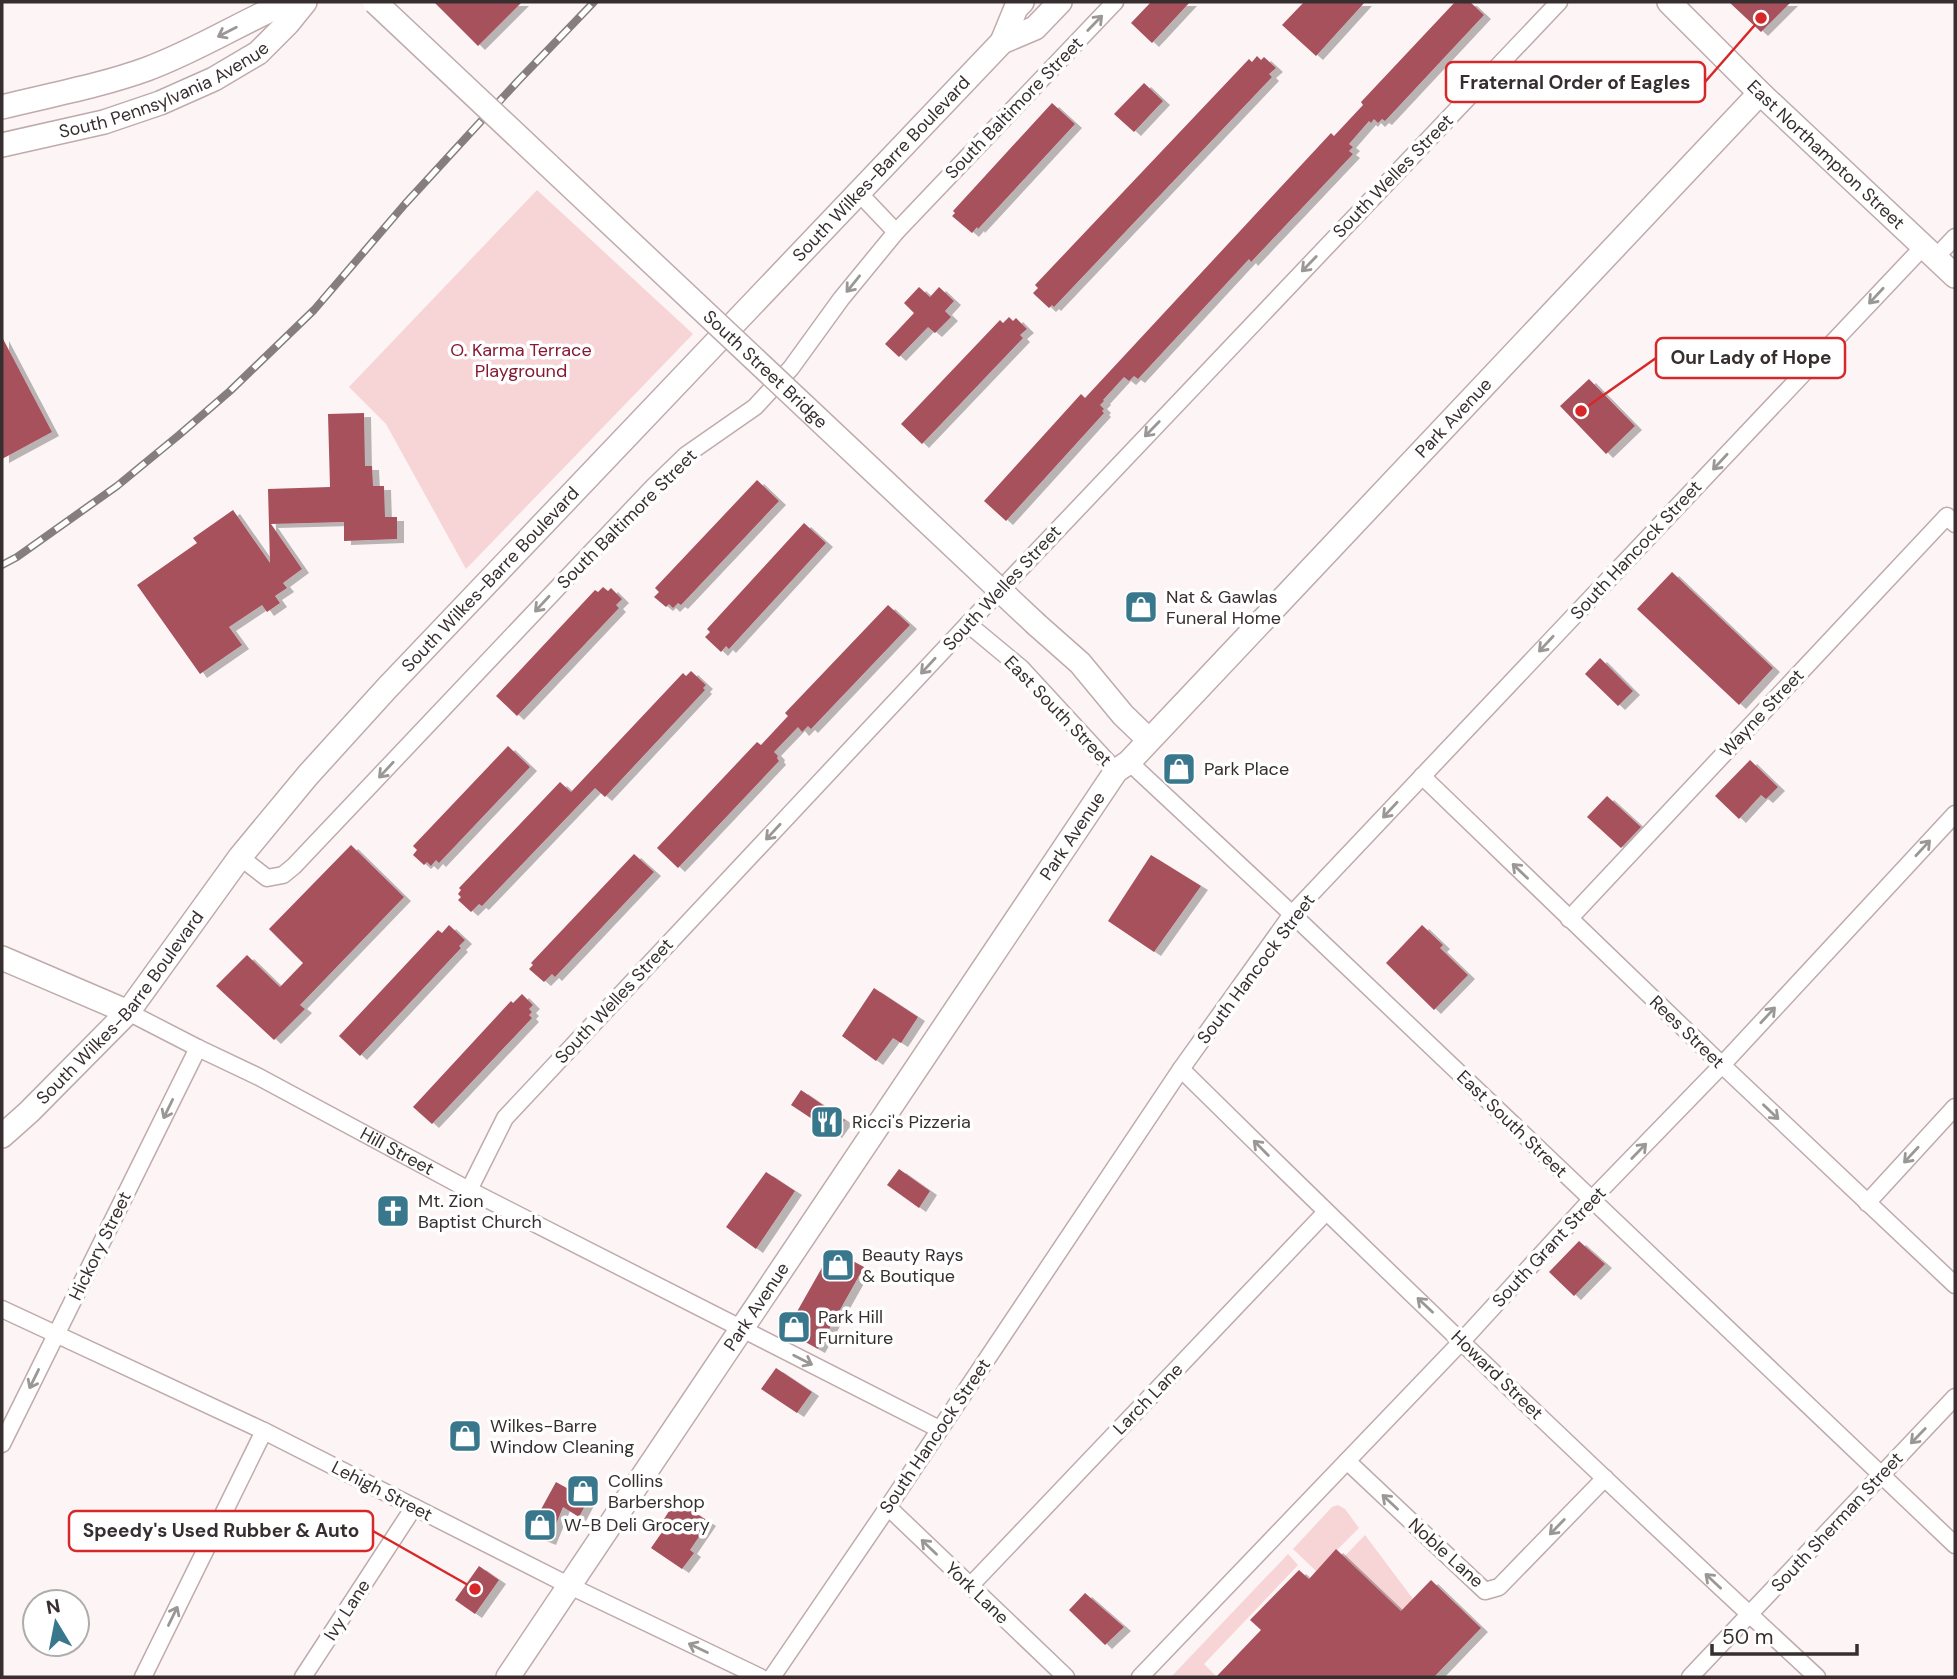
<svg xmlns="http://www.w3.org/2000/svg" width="1957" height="1679" font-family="'DM Sans',sans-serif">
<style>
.green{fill:#f7d4d6}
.building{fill:#a6515c;filter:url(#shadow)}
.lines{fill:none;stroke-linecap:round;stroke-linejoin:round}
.street-casing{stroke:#bfabac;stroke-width:19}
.secondary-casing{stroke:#bfabac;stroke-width:26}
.street{stroke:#fff;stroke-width:16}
.secondary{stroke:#fff;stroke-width:23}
.rail-casing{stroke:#867e7e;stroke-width:8}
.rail{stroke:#fff;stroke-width:5;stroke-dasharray:16;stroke-linecap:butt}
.secondary-bridge-casing{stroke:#bfabac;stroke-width:26;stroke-linecap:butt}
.secondary-bridge{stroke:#fff;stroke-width:23}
.oneway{stroke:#9b9797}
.labels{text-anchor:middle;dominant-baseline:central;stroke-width:7;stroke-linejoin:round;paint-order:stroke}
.street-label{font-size:18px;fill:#372f2f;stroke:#fff}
.park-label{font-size:18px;fill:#851932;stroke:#fff}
.poi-label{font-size:18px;fill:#372f2f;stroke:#fff;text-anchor:start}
.leader{fill:none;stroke:#d62828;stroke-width:2.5}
.callout-dot{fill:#d62828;stroke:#fff;stroke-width:2.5}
.callout{fill:#fff;stroke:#d62828;stroke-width:2.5}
.callout-label{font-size:19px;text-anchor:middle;font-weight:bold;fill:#372f2f}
</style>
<defs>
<filter id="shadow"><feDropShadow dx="7" dy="4" stdDeviation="0" flood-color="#0004"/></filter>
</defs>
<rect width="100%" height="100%" fill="#fdf4f5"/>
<path class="green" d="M537,190L693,334L466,569L386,424L349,387Z
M1338,1505L1345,1509L1359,1528L1316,1571L1293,1549L1332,1507Z
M1365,1535L1413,1599L1401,1611L1344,1557Z
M1288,1554L1298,1565L1204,1664L1217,1677H1171Z"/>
<path class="building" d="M434,2H522L478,46Z
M1151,2H1190L1152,43L1131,23Z
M1304,2H1365L1316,56L1282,25Z
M1455,2H1470L1484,15L1385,121L1382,119L1378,123L1374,119L1371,123L1369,121L1349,144L1353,147L1349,151L1353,154L1251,262L1249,259L1138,379L1134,376L1129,381L1124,377L1103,400L1104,401L1100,405L1104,409L1102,411L1104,413L1006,521L984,501L1081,394L1085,398L1331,133L1334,136L1363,105L1361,102Z
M1729,2H1791L1761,32Z
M1257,56L1261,60L1264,57L1276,68L1269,74L1272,77L1054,307L1052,305L1049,308L1036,296L1033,293L1038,288L1035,285L1249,59L1252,62Z
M1144,83L1163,101L1134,132L1114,114Z
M1052,103L1075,124L978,229L977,227L972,233L952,216L955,213L953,211Z
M919,287L930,297L939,287L954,301L945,311L951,317L935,333L928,327L899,357L885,344L914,313L904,303Z
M1009,317L1013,321L1016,318L1027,329L1020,335L1023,338L922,444L901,424L1000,320L1003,323Z
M2,337L52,432L2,459Z
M1589,379L1635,426L1606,454L1560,406Z
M364,413L365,466H372L373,486H384L385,517H397V539L344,541V522L271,524L302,569L283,583L287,588L275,596L280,603L267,612L262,605L229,627L242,645L200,674L137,585L197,543L193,538L233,510L270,563L268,489L330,487L328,414Z
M757,480L779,501L681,605L678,603L673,608L669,604L666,607L654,597L659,592L655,588Z
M804,523L826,543L729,649L726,646L721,652L705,637L710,632L707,629Z
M1672,572L1773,668L1739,705L1637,609Z
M603,587L608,591L611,588L622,599L616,605L619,608L517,716L496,696L595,590L598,592Z
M888,605L910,625L811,729L808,726L802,732L798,727L774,752L778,756L777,758L779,761L678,868L657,848L757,742L761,745L788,716L785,713Z
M1600,658L1633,691L1618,706L1585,674Z
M691,671L706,685L703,688L705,690L605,797L595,788L482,906L479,904L471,912L458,900L461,897L458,894L461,890L459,888L560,782L571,792L683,673L686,676Z
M508,746L530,767L439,863L436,860L431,866L427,862L424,865L413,855L417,850L413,846Z
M1750,760L1778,787L1766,799L1761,795L1739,819L1715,796Z
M1607,796L1641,827L1621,848L1587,817Z
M351,845L404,897L300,1005L305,1009L274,1040L216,986L247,955L280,987L303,963L269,929Z
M634,854L654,872L555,977L552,974L544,982L529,969L533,965L531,963Z
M1151,855L1201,886L1154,952L1108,921Z
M449,925L465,940L459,946L461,948L360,1056L339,1036L438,930L442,933Z
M1422,925L1443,945L1440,948L1468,975L1434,1010L1386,963Z
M874,988L918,1017L901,1043L893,1038L876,1061L842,1036Z
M522,994L533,1005L529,1009L532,1012L529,1015L532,1018L432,1124L413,1107L511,1001L513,1003Z
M801,1090L845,1120L835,1134L791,1105Z
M899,1169L930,1191L919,1208L887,1185Z
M766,1172L795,1191L756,1249L726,1227Z
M1579,1241L1605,1264L1574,1296L1549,1272Z
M832,1250L864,1267L818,1349L786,1331Z
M776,1368L812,1392L797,1413L761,1389Z
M556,1482L588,1500L579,1517L563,1507L549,1541L527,1532L535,1512L539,1513Z
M676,1500L709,1522L690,1550L694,1553L682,1569L651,1548L669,1522L664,1519Z
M1336,1549L1401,1611L1431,1580L1481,1628L1434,1677H1216L1261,1630L1250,1620L1299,1570L1309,1579Z
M479,1566L499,1580L475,1614L455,1600Z
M1085,1593L1124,1627L1105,1645L1069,1610Z"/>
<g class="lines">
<defs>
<g id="street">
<path d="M858,192L896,232"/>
<path d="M1935,258L1955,237"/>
<path d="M968,624L1021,668L1116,771"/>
<path d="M1129,762L1292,914L1955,1545"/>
<path d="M1422,776L1722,1065L1955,1285"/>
<path d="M240,857L267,878L283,875L294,866L653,487L686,455L755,407L791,368L841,299L896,232L1115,2"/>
<path d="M1569,919L1947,516L1955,524"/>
<path id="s1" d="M128,1012L198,1048L259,1077L469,1190L939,1429"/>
<path d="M1181,1069C1390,1275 1602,1478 1817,1677"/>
<path d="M469,1190L505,1118L968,624L1559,2"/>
<path d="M1867,1203L1955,1107"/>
<path d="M2,1309L264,1431L570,1586L760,1677"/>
<path d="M2,1444L198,1048"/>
<path d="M1347,1461L1485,1591L1499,1587L1605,1478"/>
<path d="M888,1507L1066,1677"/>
<path d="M970,1586L1326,1212"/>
<path d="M143,1677L264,1431"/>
<path d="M303,1677L414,1507"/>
<path d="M772,1677L888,1507L1181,1069L1292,914L1923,247"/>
<path d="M1140,1677L1462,1341L1591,1200L1722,1065L1955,814"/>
<path d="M1690,1677L1955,1397"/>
</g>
<g id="secondary">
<path id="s2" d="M1669,2L1760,93L1955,276"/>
<path d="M1002,42L1016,8L1022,2"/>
<path d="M2,107C50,95 100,86 147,69C196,51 240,23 288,2"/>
<path id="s3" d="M2,145L104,122L160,103L214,79L258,53L288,23L305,2"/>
<path d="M1037,625L1080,663L1123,715L1149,740"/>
<path d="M2,958L128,1012"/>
<path id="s4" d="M2,1136L29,1112L128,1012L240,857L308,775L387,688L1002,42L1035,28L1060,2"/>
<path id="s5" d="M508,1677L1116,771L1129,762L1760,93"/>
</g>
</defs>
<use href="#street" class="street-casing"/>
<use href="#secondary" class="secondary-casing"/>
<use href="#street" class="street"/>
<use href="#secondary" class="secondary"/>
<defs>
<path id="rail" d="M2,565L17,557L117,486L179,435L230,391L314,310L405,204L518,81L594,2"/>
</defs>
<use href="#rail" class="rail-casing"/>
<use href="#rail" class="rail"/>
<defs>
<g id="secondary-bridge">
<path id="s6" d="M375,2L1037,625"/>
</g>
</defs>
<use href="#secondary-bridge" class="secondary-bridge-casing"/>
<use href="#secondary-bridge" class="secondary-bridge"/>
</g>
<defs><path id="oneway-shaft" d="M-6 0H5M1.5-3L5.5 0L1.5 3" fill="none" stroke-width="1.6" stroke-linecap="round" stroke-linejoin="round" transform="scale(1.75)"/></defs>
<g class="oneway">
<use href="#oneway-shaft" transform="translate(1095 23) rotate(-46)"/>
<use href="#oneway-shaft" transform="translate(227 32) rotate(153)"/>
<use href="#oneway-shaft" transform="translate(1309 264) rotate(134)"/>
<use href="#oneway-shaft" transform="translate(853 284) rotate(129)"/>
<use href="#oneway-shaft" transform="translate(1876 296) rotate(133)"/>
<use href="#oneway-shaft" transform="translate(1152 429) rotate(134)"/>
<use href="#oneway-shaft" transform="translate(1720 462) rotate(133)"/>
<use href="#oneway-shaft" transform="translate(542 604) rotate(133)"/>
<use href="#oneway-shaft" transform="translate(1546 644) rotate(133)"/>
<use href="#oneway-shaft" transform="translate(928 666) rotate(133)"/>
<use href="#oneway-shaft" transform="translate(386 770) rotate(133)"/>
<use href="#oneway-shaft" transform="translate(1390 810) rotate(133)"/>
<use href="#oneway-shaft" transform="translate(773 832) rotate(133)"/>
<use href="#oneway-shaft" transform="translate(1923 848) rotate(-47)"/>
<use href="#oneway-shaft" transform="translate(1520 871) rotate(-136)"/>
<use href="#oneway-shaft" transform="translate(1768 1015) rotate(-47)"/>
<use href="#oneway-shaft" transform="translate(168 1109) rotate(116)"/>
<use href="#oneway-shaft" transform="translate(1771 1112) rotate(44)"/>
<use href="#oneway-shaft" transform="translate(1261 1148) rotate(-135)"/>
<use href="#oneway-shaft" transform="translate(1639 1151) rotate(-46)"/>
<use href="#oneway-shaft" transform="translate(1911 1155) rotate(133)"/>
<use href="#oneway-shaft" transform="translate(1425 1305) rotate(-137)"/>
<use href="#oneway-shaft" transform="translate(803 1360) rotate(27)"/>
<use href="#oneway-shaft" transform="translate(34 1379) rotate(116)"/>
<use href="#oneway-shaft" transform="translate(1918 1436) rotate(134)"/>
<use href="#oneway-shaft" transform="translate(1390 1502) rotate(-137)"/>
<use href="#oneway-shaft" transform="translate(1557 1527) rotate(134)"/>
<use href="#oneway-shaft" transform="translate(929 1547) rotate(-136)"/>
<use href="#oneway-shaft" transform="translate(1713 1581) rotate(-137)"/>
<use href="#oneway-shaft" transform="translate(173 1616) rotate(-64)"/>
<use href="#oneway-shaft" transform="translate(698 1648) rotate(-154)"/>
</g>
<defs>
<symbol id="shop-square" viewBox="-11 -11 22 22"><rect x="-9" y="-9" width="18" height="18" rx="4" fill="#39778c" stroke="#fff"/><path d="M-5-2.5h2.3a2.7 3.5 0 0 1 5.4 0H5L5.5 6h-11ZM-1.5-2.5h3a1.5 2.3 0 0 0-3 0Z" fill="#fff"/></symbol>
<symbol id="restaurant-square" viewBox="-11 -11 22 22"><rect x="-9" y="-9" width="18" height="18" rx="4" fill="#39778c" stroke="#fff"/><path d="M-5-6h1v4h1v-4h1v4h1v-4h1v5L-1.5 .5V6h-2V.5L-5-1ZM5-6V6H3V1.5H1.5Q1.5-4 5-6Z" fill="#fff"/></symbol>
<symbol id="church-square" viewBox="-11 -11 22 22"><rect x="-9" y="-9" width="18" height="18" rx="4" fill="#39778c" stroke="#fff"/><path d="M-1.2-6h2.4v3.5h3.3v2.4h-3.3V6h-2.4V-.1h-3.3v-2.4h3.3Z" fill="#fff"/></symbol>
</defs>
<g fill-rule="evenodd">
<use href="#shop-square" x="1122" y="588" width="38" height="38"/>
<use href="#shop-square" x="1160" y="750" width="38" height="38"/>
<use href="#restaurant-square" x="808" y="1103" width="38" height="38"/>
<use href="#church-square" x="374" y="1192" width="38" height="38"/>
<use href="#shop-square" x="819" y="1246" width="38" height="38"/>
<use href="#shop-square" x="775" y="1308" width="38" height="38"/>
<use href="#shop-square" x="446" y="1417" width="38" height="38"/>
<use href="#shop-square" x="564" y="1472" width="38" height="38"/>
<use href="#shop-square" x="521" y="1506" width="38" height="38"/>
</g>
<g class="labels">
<g class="street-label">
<text stroke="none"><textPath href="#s3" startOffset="172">South Pennsylvania Avenue</textPath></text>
<text transform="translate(1014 108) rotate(-46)">South Baltimore Street</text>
<text stroke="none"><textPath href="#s2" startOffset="219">East Northampton Street</textPath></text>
<text stroke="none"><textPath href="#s4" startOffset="1309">South Wilkes-Barre Boulevard</textPath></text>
<text transform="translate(1393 176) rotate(-46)">South Welles Street</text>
<text stroke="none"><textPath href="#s6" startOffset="536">South Street Bridge</textPath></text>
<text stroke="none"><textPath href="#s5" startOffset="1580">Park Avenue</textPath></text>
<text transform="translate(627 519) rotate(-45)">South Baltimore Street</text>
<text transform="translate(1636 550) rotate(-47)">South Hancock Street</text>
<text stroke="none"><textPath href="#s4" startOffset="742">South Wilkes-Barre Boulevard</textPath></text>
<text transform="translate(1002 588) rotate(-47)">South Welles Street</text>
<text transform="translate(1058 711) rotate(46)">East South Street</text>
<text transform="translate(1762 713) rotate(-47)">Wayne Street</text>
<text stroke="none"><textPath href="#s5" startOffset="1013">Park Avenue</textPath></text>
<text transform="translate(1256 969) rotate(-53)">South Hancock Street</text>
<text transform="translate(614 1001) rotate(-47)">South Welles Street</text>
<text stroke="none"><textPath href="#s4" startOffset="175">South Wilkes-Barre Boulevard</textPath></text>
<text transform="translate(1687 1032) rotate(44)">Rees Street</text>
<text transform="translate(1512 1124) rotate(44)">East South Street</text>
<text stroke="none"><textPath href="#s1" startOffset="303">Hill Street</textPath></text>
<text transform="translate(100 1246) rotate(-64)">Hickory Street</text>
<text transform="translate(1549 1247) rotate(-47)">South Grant Street</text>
<text stroke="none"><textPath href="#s5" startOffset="446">Park Avenue</textPath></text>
<text transform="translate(1497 1375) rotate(44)">Howard Street</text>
<text transform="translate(1148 1399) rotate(-46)">Larch Lane</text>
<text transform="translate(935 1436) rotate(-56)">South Hancock Street</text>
<text transform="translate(382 1491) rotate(27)">Lehigh Street</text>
<text transform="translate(1837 1522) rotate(-47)">South Sherman Street</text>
<text transform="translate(1446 1553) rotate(42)">Noble Lane</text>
<text transform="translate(977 1593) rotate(44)">York Lane</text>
<text transform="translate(347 1610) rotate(-57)">Ivy Lane</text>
</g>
<g class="park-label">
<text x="521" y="350">O. Karma Terrace<tspan x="521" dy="21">Playground</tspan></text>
</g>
<g class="poi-label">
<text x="1166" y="597">Nat &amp; Gawlas<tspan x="1166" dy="21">Funeral Home</tspan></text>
<text x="1204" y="769">Park Place</text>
<text x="852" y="1122">Ricci's Pizzeria</text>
<text x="418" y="1201">Mt. Zion<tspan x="418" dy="21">Baptist Church</tspan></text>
<text x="862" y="1255">Beauty Rays<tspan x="862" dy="21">&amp; Boutique</tspan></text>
<text x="818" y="1317">Park Hill<tspan x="818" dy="21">Furniture</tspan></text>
<text x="490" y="1426">Wilkes-Barre<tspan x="490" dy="21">Window Cleaning</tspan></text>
<text x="608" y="1481">Collins<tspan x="608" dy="21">Barbershop</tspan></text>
<text x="564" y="1525">W-B Deli Grocery</text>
</g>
</g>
<path class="leader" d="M1761 18L1705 82M1581 411L1656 358M475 1589L373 1531"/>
<g class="callout-dot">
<circle cx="1761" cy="18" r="7"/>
<circle cx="1581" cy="411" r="7"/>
<circle cx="475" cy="1589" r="7"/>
</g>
<g class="callout">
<rect x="1446" y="62" width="259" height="40" rx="7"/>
<rect x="1656" y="338" width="189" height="40" rx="7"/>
<rect x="69" y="1511" width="304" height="40" rx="7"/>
</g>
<g class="callout-label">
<text x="1575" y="89">Fraternal Order of Eagles</text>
<text x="1751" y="364">Our Lady of Hope</text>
<text x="221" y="1537">Speedy's Used Rubber &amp; Auto</text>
</g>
<rect width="1957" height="1679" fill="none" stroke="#372f2f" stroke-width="7"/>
<g transform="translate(56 1623) rotate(350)"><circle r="33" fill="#ffffff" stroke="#afacac" stroke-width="2"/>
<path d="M0-5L12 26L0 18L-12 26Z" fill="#39778c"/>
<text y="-10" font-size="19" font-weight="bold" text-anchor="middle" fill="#372f2f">N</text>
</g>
<path d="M1712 1644v10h145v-10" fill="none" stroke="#372f2f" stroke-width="3.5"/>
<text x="1722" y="1644" font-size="21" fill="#372f2f" stroke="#ffffff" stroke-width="5" paint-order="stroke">50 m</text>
</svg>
